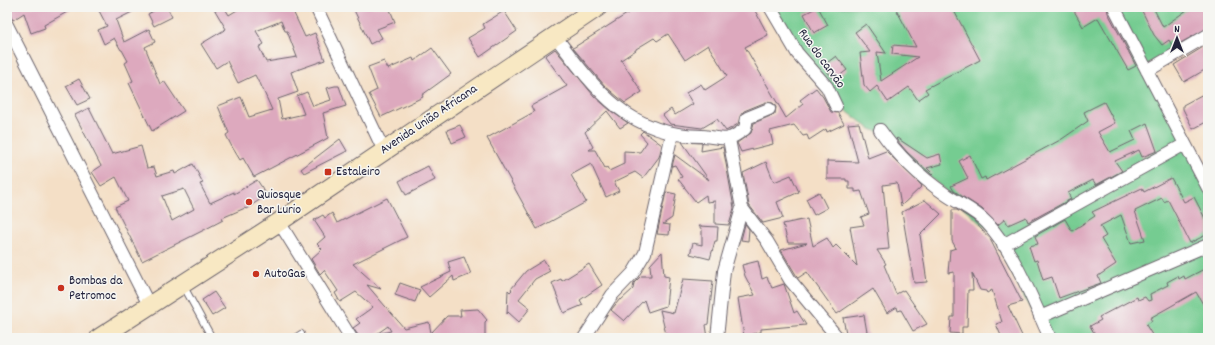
<svg xmlns="http://www.w3.org/2000/svg" width="1215" height="345" font-family="Dekko,sans-serif">
<style>
.green{fill:#74cc91;stroke:#4b7766}
.building{fill:#dda9be;fill-rule:evenodd}
.lines{fill:none;stroke-linecap:round;stroke-linejoin:round}
.lane-casing{stroke:#6c646c;stroke-width:8}
.street-casing{stroke:#6c646c;stroke-width:14}
.secondary-casing{stroke:#6c646c;stroke-width:20}
.lane{stroke:#fff;stroke-width:6}
.street{stroke:#fff;stroke-width:12}
.secondary{stroke:#f8e8c3;stroke-width:18}
.poi-dot{fill:#c8321e;stroke:#f6f6f2;stroke-width:1.5}
.labels{text-anchor:middle;dominant-baseline:central;stroke-width:3;stroke-linejoin:round;paint-order:stroke}
.street-label{font-size:13px;fill:#22223b;stroke:#f6f6f2}
.poi-label{font-size:13px;fill:#22223b;stroke:#f6f6f2;text-anchor:start}
</style>
<rect width="100%" height="100%" fill="#f6f6f2"/>
<filter id="ink" filterUnits="userSpaceOnUse"><feTurbulence type="fractalNoise" baseFrequency=".025" numOctaves="2"/><feDisplacementMap in="SourceGraphic" scale="8" xChannelSelector="R" yChannelSelector="G"/><feConvolveMatrix kernelMatrix="1 2 1 2 8 2 1 2 1" color-interpolation-filters="sRGB"/></filter>
<filter id="wash" filterUnits="userSpaceOnUse"><feTurbulence type="fractalNoise" baseFrequency=".012" numOctaves="4" result="noise"/><feDisplacementMap in="SourceGraphic" scale="16" xChannelSelector="R" yChannelSelector="G"/><feGaussianBlur stdDeviation="0.9" result="paint"/><feColorMatrix in="noise" values="0 0 0 0 0 0 0 0 0 0 0 0 0 0 0 0 0 1.4 0 .05"/><feComposite in="paint" operator="in"/></filter>
<g filter="url(#wash)">
<rect width="100%" height="100%" fill="#f4dfc6"/>
<path class="green" d="M773,7H1208V33L1164,54L1148,64L1208,179V338H1045L992,233L881,133L869,128L840,106Z"/>
<g id="blocks">
<path class="building" d="M14,7H76L44,25L45,28L31,33L24,13L13,20L7,11Z
M97,7H142L116,20L124,42L149,29L155,42L145,47L160,84L164,81L184,111L152,131L129,83L133,81L125,63L128,61L122,50H121L114,38L104,44L98,30L107,26Z
M161,7H167L172,17L154,26L148,14Z
M213,7H224L229,15L242,7H291L305,37L315,33L325,60L291,72L298,92L278,99L282,119L304,114L297,96L307,92L313,106L331,100L327,88L335,86H339L346,106L323,113L328,138L254,177L243,158L240,160L231,145L226,135L229,133L218,106L241,97L249,117L272,110L260,83H259L255,75L238,83L227,61L216,68L201,44L226,29ZM281,21L285,31H287L297,57L266,62L259,47L264,44L256,31Z
M361,7H389L395,22L377,29L382,38L370,44L354,10Z
M638,7H753L768,35L745,47L786,118L803,104L800,100L816,88L823,97L831,112L838,113L844,124L827,132L826,129L809,140L807,135L803,136L794,125L770,131L773,144L741,152L737,143L751,133L754,123L775,114L776,107L773,103L766,102L744,111L740,116L738,124L726,131L717,119L702,128L670,124L663,115L671,109L675,115L693,104L686,93L701,84L705,90L727,76L708,45L685,60L668,34L657,41L654,38L636,49V50L621,60L642,92L625,103L605,86L573,48Z
M818,7L828,25L814,33L804,14Z
M895,7H952L980,60L925,89L928,93L918,100L909,87L888,102L877,86L870,92L864,85L860,53L870,52L855,32L866,24L886,53L877,52L881,81L918,57L892,54L893,45L916,47Z
M1072,7H1107L1108,13L1136,66L1128,70L1098,18L1083,27Z
M1140,7H1153L1163,27L1187,10L1185,7H1208V28L1173,47L1169,40L1162,45L1154,35Z
M504,11L517,31L480,57L468,38L485,28L483,24Z
M1208,44V68L1184,82L1174,65Z
M432,48L451,74L422,95L423,97L381,117L369,94L377,90L368,67L384,61L388,69L413,58L414,61Z
M555,49L594,96L611,111L628,123L620,128L607,111L585,132L593,147L589,150H595L605,168L607,167L609,171L624,164V151L640,152L647,142L640,134L643,131L662,145L659,157L643,178L635,172L614,182L619,191L606,197L591,164L571,175L586,202L537,229L487,138L534,112L531,106L567,86L545,56Z
M836,56L847,70L834,80L823,66Z
M79,79L90,99L77,105L66,86Z
M1205,93L1208,99V121L1193,129L1183,109V105Z
M1104,102L1115,123L1098,132L1110,152L1135,140L1131,131L1147,123L1157,151L1142,157L1139,150L1115,161L1122,171L1096,185L1093,180L1068,193L1071,199L1028,222L1026,217L1008,225L1005,219L998,225L982,209L954,191L951,186L968,178L959,161L970,155L981,179L985,177L986,180L1062,139L1088,121L1084,112Z
M89,108L112,154L141,146L147,168L154,167L157,176L174,171L175,174L193,164L203,183L200,184L210,203L234,192V194L257,180L267,195L246,209L245,208L222,218L223,220L202,231L142,261L115,207L128,201L116,177L101,186L92,172L101,166L75,115ZM184,189L194,209L172,221L162,196Z
M859,123L868,158L886,151L922,186L901,206L897,183L883,185L889,249L877,250L886,264L884,265L896,294L904,290L927,324L913,331L901,310L898,311L897,307L887,313L873,289L837,314L807,272L798,278L781,250L807,243H788L783,224L807,219L813,246L827,238L833,248L836,245L857,266L850,227L864,225L861,217L869,214L861,191L855,192V189H849V181H846V179H827V161L858,162L848,124Z
M460,125L466,137L452,143L447,130Z
M897,138L927,158L940,154L942,164L927,168L933,174L932,175L907,152L896,139Z
M340,139L347,151L304,173L301,169Z
M682,142L702,143L701,151L723,147L734,208L729,225L715,224V201L707,202L706,195L696,202L678,179L682,177L675,165L672,166L675,155L709,180Z
M766,162L774,182L791,175L799,192L777,202L783,218L763,223L749,205L743,173Z
M428,166L435,180L406,195L399,181Z
M1171,178L1184,202L1194,197L1208,224V234L1190,243L1168,200L1164,202L1162,198L1135,211L1145,240L1131,243L1121,215L1100,226L1106,236L1101,239L1116,264L1098,276L1101,283L1059,298L1052,277L1043,280L1037,260L1034,261L1029,246L1038,244L1035,236L1065,219L1072,231L1095,216L1092,212L1142,188L1144,192Z
M666,192L676,194L672,218L663,224L670,225L669,235L657,234Z
M819,192L827,208L814,215L806,199Z
M387,198L407,237L353,264L381,289L367,285L404,328L429,322L431,333L447,316H461L460,310L478,309L487,320L485,322V338H378L377,334L391,331L388,326L371,338H360L353,328L360,323L356,319L373,307L356,292L340,302L335,293L338,291L324,270L320,274L311,259L322,249L317,244L325,237L314,220L323,215L325,218L332,213L337,223Z
M925,200L941,214L920,235L927,282L914,283L902,212Z
M952,210H957L973,220L990,239L1022,302L1008,306L1023,338H1002L996,324L1002,322L992,290L987,293L986,291L980,290L972,273L973,290H968L967,327H962V334L950,333L951,317H954V272L948,273L950,250L956,248L952,241Z
M745,224L749,229L748,241L741,240Z
M699,226L718,227L717,241H715L710,259L690,254L693,243L702,245V230Z
M662,252L664,276L669,277L666,306L648,312L644,300L624,321L611,310L620,299L621,300L633,289L634,283L641,276H651L650,265Z
M464,257L471,274L454,281L453,276L429,297L420,287L451,272L448,262Z
M544,260L550,271L535,279L519,299L530,308L519,322L508,312L507,314L508,290L510,292L512,290L511,289L526,271Z
M758,261L762,279L767,277L772,288L784,284L794,313L797,311L806,325L761,329V332L744,336L738,298L755,295L745,276L742,265Z
M589,264L602,285L580,300L583,305L564,313L552,283L561,279L562,281Z
M1208,267V313L1196,292L1150,318L1152,321L1146,325L1154,338H1097L1090,326L1101,320L1099,317L1137,297L1138,300L1145,297L1148,301L1151,300L1150,294L1168,285L1167,282L1178,276L1179,279L1184,276L1185,279Z
M683,279L713,281L708,324L706,325L708,338H667L660,310L674,313Z
M400,283L420,290L415,302L395,295Z
M214,292L225,308L212,316L202,300Z
M864,315L868,338H847L843,318Z"/>
</g>
</g>
<g filter="url(#ink)">
<use href="#blocks" fill-opacity="0" stroke="#6c646c" stroke-width="1"/>
<g class="lines">
<defs>
<path id="lane" d="M183,285L212,338
M295,338L301,334"/>
<path id="street" d="M316,7L384,151
M770,7L797,53L827,87L836,106
M1114,7L1208,188
M7,25L149,305
M555,36C595,89 629,136 702,136C708,136 725,140 729,138C734,137 740,132 745,129L747,118L769,109
M1147,71L1208,35
M880,130C898,156 919,176 945,194C959,204 975,210 987,223C1015,253 1033,301 1050,338
M729,139L742,208L767,241L790,280L838,338
M279,222L351,338
M1003,245L1185,144
M1040,317L1208,245
M584,338L612,295L633,273L645,253L672,134
M717,338L724,271L742,208"/>
<path id="secondary" d="M99,338L279,222L598,7"/>
</defs>
<use href="#lane" class="lane-casing"/>
<use href="#street" class="street-casing"/>
<use href="#secondary" class="secondary-casing"/>
<use href="#lane" class="lane"/>
<use href="#street" class="street"/>
<use href="#secondary" class="secondary"/>
</g>
</g>
<g class="poi-dot">
<rect x="324" y="168" width="8" height="8" rx="2"/>
<circle cx="249" cy="202" r="4"/>
<circle cx="256" cy="274" r="4"/>
<circle cx="61" cy="288" r="4"/>
</g>
<g class="labels">
<g class="street-label">
<text transform="translate(821 59) rotate(54)">Rua do carvão</text>
<text transform="translate(429 120) rotate(-34)">Avenida União Africana</text>
</g>
<g class="poi-label">
<text x="336" y="172">Estaleiro</text>
<text x="257" y="195">Quiosque<tspan x="257" dy="15">Bar Lurio</tspan></text>
<text x="264" y="274">AutoGas</text>
<text x="69" y="281">Bombas da<tspan x="69" dy="15">Petromoc</tspan></text>
</g>
</g>
<rect width="1215" height="345" fill="none" stroke="#f6f6f2" stroke-width="24"/>
<g transform="translate(1177 38)" stroke="#f6f6f2" stroke-width="3" paint-order="stroke">
<path d="M0-3L7 15L0 10L-7 15Z" fill="#22223b"/>
<text y="-6" font-size="11" font-weight="bold" text-anchor="middle" fill="#22223b">N</text>
</g>
</svg>
